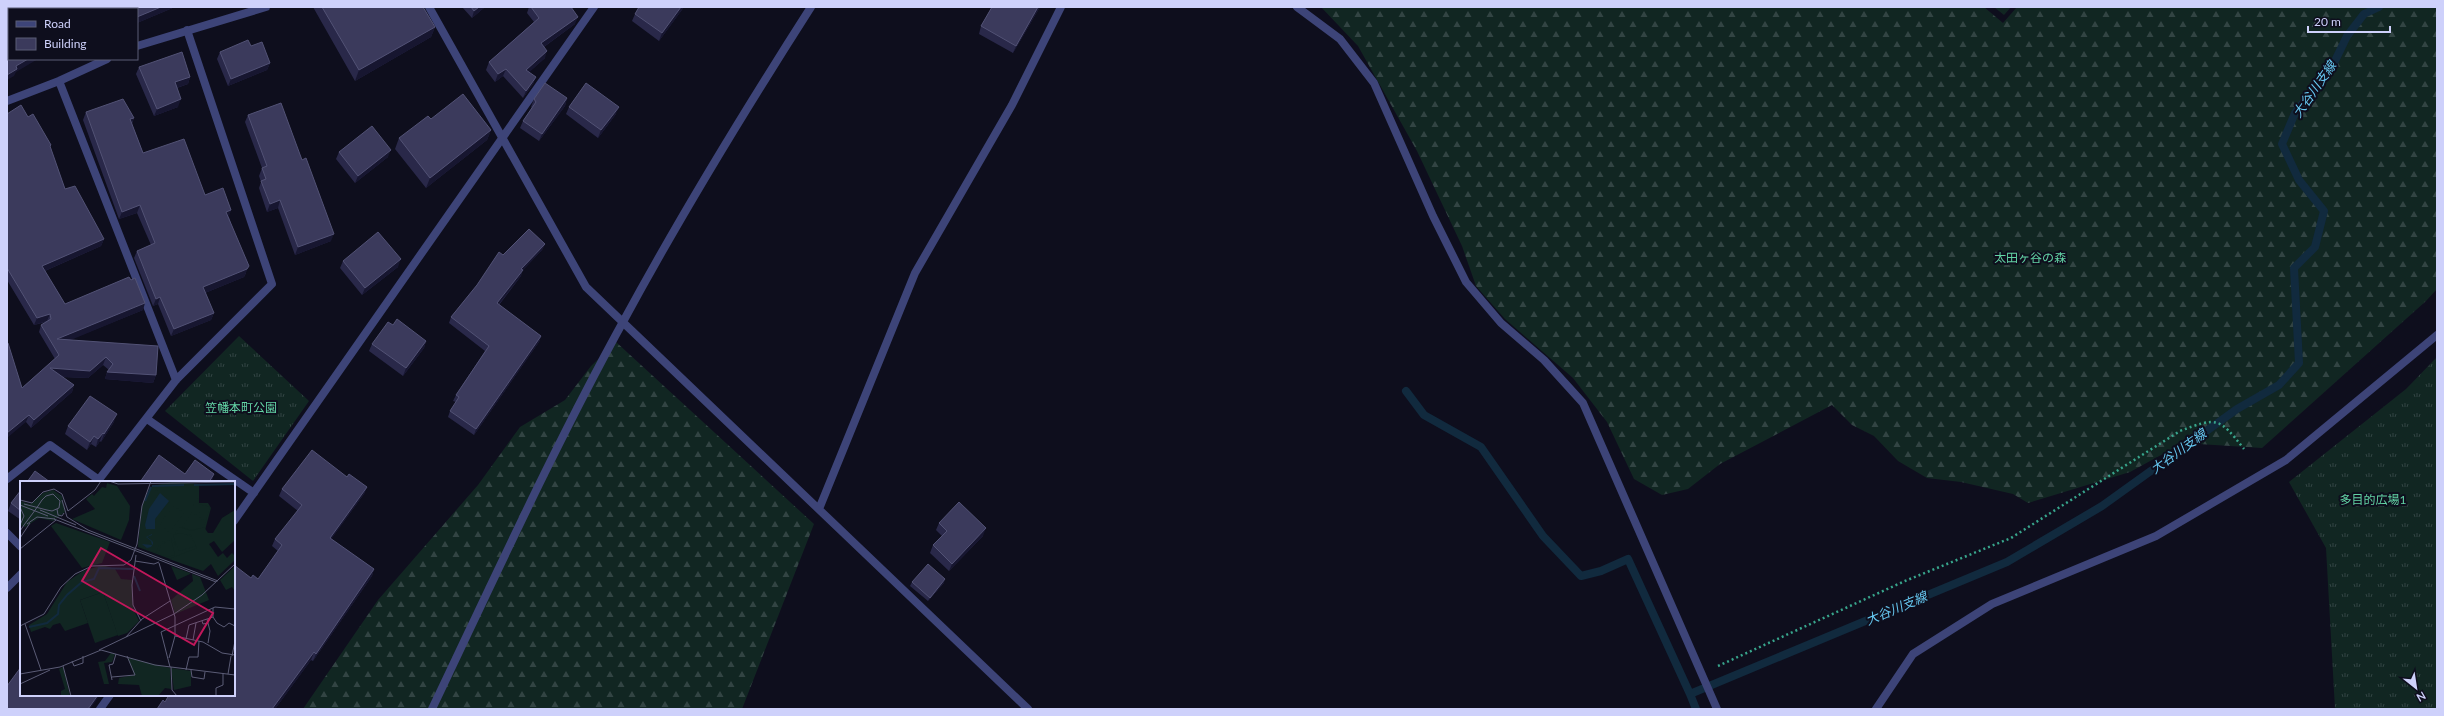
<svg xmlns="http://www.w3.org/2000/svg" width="2444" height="716" font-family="Lato,'Noto Sans JP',sans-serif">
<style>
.grass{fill:url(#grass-tufts)}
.forest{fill:url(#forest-firs)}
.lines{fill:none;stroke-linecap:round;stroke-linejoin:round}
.stream{stroke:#112a3e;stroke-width:8}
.path{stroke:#38a58c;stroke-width:2.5;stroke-dasharray:2 3;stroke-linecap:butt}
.minor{stroke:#3d4478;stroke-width:8}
.tertiary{stroke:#3d4478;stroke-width:8}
.wall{fill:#292849}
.shaded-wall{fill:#171630}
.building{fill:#3b3a5c;stroke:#525275}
.labels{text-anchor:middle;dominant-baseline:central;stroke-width:4;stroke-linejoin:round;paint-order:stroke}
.park-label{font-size:12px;fill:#62d3a4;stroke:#0e0e1d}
.water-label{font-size:13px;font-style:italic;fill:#66c8f1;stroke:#0e0e1d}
.inset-river{fill:none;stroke:#112a3e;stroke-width:2}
.inset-road{fill:none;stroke:#5b5c76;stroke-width:1}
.view{fill:#c2185b;fill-opacity:0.15;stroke:#c2185b;stroke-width:2}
.inset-edge{fill:none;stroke:#ced1fb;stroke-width:2}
</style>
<defs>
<pattern id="grass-tufts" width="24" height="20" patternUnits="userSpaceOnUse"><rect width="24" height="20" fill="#112622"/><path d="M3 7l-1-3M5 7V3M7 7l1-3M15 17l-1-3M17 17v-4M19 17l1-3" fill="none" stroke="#324443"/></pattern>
<pattern id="forest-firs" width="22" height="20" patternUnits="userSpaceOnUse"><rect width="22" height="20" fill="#112622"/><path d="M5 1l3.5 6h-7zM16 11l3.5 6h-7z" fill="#324443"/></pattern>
</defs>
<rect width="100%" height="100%" fill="#0e0e1d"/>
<path class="grass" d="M1994,7H2011L2004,15Z
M239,336L309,401L253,481L165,411Z
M2437,357V709H2335L2326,548L2289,482L2406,389Z"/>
<path class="forest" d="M1321,7H1984L2003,23L2017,7H2437V289L2426,301L2262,448L2183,443L2130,472L2028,503L2013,494L1961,482L1927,478L1898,461L1874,436L1852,425L1832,405L1720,464L1688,489L1662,495L1634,479L1607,422L1573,378L1505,319L1476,286L1462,246L1417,151L1358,46Z
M616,342L814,524L742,709H303L378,600L478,485L520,427L565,400L591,366Z"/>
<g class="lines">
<path class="stream" d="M1406,391L1424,415L1481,447L1543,536L1581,576L1601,571L1628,559L1690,694
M1696,709L1690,694L2007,562L2102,506L2237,409L2279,385L2299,363L2294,268L2315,247L2324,211L2299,180L2282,144L2295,113L2334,63L2347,36L2364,14L2379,7"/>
<path class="path" d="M1718,666L1905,581L2011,538L2180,431C2217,417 2219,417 2244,449"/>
<path class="minor" d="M429,7L586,287L1028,709
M1297,7L1340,39L1374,83L1433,216L1466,282L1501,323L1544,360L1583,403L1717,709
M137,46L266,7
M59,81L176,380
M7,101L59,81L107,59
M147,419L254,493
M7,479L50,445L99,480
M97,482L176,380L272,284L187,30
M819,509L915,273L1012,105L1061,7
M234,521L594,7
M7,533L21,547
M7,588L21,574
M100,709L110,695
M432,709C494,579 554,447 624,320C682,213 745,110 811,7"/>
<path class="tertiary" d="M1876,709L1913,654L1992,604L2156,536L2286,460L2437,335"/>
</g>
<path class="wall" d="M123,7H175L137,23V9H124Z
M313,7H423L435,27L431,37L355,81Z
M462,7H485L472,18Z
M529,7H571L575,24L544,47L545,58L529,72L536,77L533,84L523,98L503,76L495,82L486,70L489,62L534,22L527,13Z
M639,7H684L659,41L632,21L635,14Z
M992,7H1040L1013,53L979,34L981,26Z
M251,46L270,63L267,70L228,86L217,59L220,52Z
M139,67L190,77L188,84L177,88L178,107L154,116L136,74Z
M567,98L565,106L539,141L520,128L523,121L532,108L531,107L534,99Z
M569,107L616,114L598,138L566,114Z
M86,112L134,118L132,124L143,153L205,195L229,217L246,273L244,277L205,293L214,313L211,320L171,336L158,304L153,306L134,258L137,251L151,245L137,213L119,219L83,120Z
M7,114L28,117L50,148L65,189L104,239L101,246L45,271L65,304L143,310L69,340L156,375L153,383L105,379L107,372L109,370L103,365L88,378L62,377L74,385L72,392L31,428L26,422L22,388L55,359L39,332L41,325L46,322L34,325L7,280Z
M248,115L331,241L295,255L278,208L267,212L259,188L261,182L259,176L262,168L245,122Z
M431,119L491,130L487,140L426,188L395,149L399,138Z
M339,152L388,157L355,183L336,159Z
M545,244L542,250L522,271L521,276L499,305L541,336L539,342L474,435L448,417L450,411L456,402L453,401L456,395L485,351L449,323L451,317L503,255Z
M343,261L398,267L362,295L340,268Z
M426,341L424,348L403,376L369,351L372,344Z
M114,422L101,442L100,441L96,447L91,444L87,450L65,434L68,426Z
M347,477L367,487L364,494L331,539L374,569L372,576L313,661L311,660L275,709H157L165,702L251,578L258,579L278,551L272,546L275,539L298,511L279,496L282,489Z
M21,490V520L8,511L11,503Z
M939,523L983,536L949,571L930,553L933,545L942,536L936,530Z
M912,582L944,583L928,601L910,586Z"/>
<path class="shaded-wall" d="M110,7H116L111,9H109Z
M161,7H175L137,23V17Z
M479,7H485L472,18L474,11Z
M681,7H684L659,41L662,33Z
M1038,7H1040L1013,53L1016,46Z
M578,17L575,24L538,51L541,43Z
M435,27L431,37L355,81L359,70Z
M547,51L545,58L524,77L526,70Z
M28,59H38L16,72L14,76L7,80V75L16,66Z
M270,63L267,70L228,86L231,79Z
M506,69L503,76L495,82L498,74Z
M190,77L188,84L173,89L175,82Z
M536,77L533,84L523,98L526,91Z
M567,98L565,106L539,141L542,134Z
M181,99L178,107L154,116L157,109Z
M619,107L616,114L598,138L601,130Z
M134,118L131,125L130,119Z
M491,130L487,140L426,188L430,178Z
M391,150L388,157L355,183L358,176Z
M280,200L278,208L267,212L270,204Z
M140,205L137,213L119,219L122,212Z
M231,210L229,217L226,212Z
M334,234L331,241L295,255L298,247Z
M104,239L101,246L40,273L42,266Z
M545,244L542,250L522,271L521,276L495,309L497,303L521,269Z
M401,259L398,267L362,295L365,288Z
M249,266L244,277L200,295L203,287Z
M160,297L158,304L153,306L156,299Z
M145,303L143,310L54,347L57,339Z
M214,313L211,320L171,336L174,329Z
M50,314L47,321L34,325L37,318Z
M541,336L539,342L474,435L476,429Z
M426,341L424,348L403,376L406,368Z
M106,357L103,365L88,378L47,376L50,368Z
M107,372L156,375L153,383L105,379Z
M74,385L72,392L31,428L34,420Z
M117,414L114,422L101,442L104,434Z
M29,415L26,422L7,438V433Z
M103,433L100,441L96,447L98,439Z
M94,436L91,444L87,450L90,442Z
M214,474L212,482H209Z
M367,487L364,494L327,545L330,538Z
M986,528L983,536L949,571L952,564Z
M374,569L372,576L313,661L316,654Z
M945,579L944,583L928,601L930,598Z
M314,652L311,660L275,709H272Z
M98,695H100L90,709H88Z"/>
<path class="building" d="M34,7H43V8L45,7H71L72,9H30Z
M129,7H161L137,17V9H130Z
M322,7H423L435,27L359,70Z
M471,7H479L474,11Z
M531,7H571L578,17L541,43L547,51L526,70L536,77L526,91L506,69L498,74L489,62L539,18Z
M639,7H681L662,33L635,14Z
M992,7H1038L1016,46L981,26Z
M9,14V59H28L16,66L17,69L7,75V15Z
M248,40L251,46L262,42L270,63L231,79L220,52Z
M182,52L190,77L175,82L181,99L157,109L139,67Z
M545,83L567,98L542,134L523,121L536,102L534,99Z
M586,83L619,107L601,130L569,107Z
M463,94L491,130L430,178L399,138L428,116L431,119Z
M123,99L134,118L130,119L143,153L184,139L205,195L223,188L231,210L226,212L249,266L247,269L203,287L214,313L174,329L160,297L156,299L137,251L155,243L140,205L122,212L86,112Z
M281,103L302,160L306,158L334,234L298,247L280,200L270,204L261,181L266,179L262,168L267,166L248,115Z
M21,105L28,117L33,114L51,145L50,146L65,189L75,186L104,239L42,266L65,304L129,277L131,280L135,278L145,303L57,339L158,346L156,375L107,372L113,364L106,357L90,371L50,368L74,385L34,420L29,415L7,433V344L8,343L22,388L59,355L41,325L51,319L50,314L37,318L7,268V114Z
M372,126L391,150L358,176L339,152Z
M529,229L545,244L521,269L523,270L497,303L541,336L476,429L450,411L459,397L456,395L489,346L451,317L477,285L499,252L503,255Z
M378,232L401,259L365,288L343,261Z
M397,319L426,341L406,368L372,344L388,322L393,325Z
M90,396L117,414L104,434L103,433L98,439L94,436L90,442L68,426Z
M312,450L347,477L349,474L367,487L330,538L374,569L316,654L314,652L272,709H157L163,700L165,702L169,695H234V565L251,578L253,575L258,579L282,545L275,539L302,505L282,489Z
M159,455L185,474L195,460L214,474L209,482H140Z
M35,471L50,482H27Z
M21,490V511L11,503Z
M959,502L986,528L952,564L933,545L947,531L939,523Z
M928,564L945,579L930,598L912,582Z
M21,667V695H98L88,709H7V686Z"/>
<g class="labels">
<g class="park-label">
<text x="2030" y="257">太田ヶ谷の森</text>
<text x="241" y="407">笠幡本町公園</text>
<text x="2373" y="499">多目的広場1</text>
</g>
<g class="water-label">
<text transform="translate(2314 89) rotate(-55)">大谷川支線</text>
<text transform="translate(2178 451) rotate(-36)">大谷川支線</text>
<text transform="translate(1896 608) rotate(-23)">大谷川支線</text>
</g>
</g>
<g transform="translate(20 481)">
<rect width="215" height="215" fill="#0e0e1d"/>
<path d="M152,1L179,3V22H188L191,27L180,68L150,78L118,66L122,24L132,5ZM33,9L42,15L45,31L33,40L19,37L5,46L0,44V20L10,23L23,12ZM36,42L90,61L82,82L62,87L31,45ZM83,111L98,154L75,162L60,119Z" fill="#112622"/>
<path d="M87,2L97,5L110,25L109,39L101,59L52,38L75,28L66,18L72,13L74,15L82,6L86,7ZM132,6L150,20L141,31L145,35L140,44L153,54L156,65L151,57H148L139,64L136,72L118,65L123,24ZM139,12L149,21L137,34L134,48H127L124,44L128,31ZM178,17L179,23L190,26L186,39L173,24ZM215,29V59L202,71L194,60L189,63L198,76L203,72L207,77L212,72L215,75V79L198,95L191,83L183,90L149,78L177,67L171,54L155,52L160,46L171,50L184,46L188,52H193L202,37ZM83,84L95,88L101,98L112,99L113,127L119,140L107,152L98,155L83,111L60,119L68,142L45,150L40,142L33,144L30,148L25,146L11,151L9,144L27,133L47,101L63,90ZM151,85L170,92V93L157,99ZM215,85V110L212,106L206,109L200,99ZM172,93L180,96L189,119L155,133L151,119L173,100ZM91,172L95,173L92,181L84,182L89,203H84L78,181L85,180ZM108,177L150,187L151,208L145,207L138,215H122L119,204L98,203L99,197L114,194ZM43,186L50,215L41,214V210L45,208L39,188ZM151,187L171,190V205L154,209Z" fill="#112622" fill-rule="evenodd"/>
<path d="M154,25L164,32L152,48L142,40ZM172,31L186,41L182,47L170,49L162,46ZM161,52L170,55L176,65L159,70L153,54ZM151,58L155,74L147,76L138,73L141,64Z" fill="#112622"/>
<path d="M140,12L149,20L135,38V48H131L130,51L132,53V54L127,56L131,59L133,61V63L131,66L127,67L122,63L132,64L131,60L126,56L132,53L130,51L131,48H126L125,44L129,28Z" fill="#112a3e"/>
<path class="inset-river" d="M174,4L215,3M132,5L164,4M125,20L131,6M114,95L120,110M9,146L27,142L38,133L39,124L47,114L62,101L74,98L79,87L113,88"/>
<path class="inset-road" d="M89,0L98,3L215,1M0,19L12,22L23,11L34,8L42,13L48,30L75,9L81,0M42,19L47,36L68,49M0,24L28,35M0,26L4,35L0,44M37,28L38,34L42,35L44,32M20,29L56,44M34,38L196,101M7,43L17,36L35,38M68,49L198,100M0,50L4,44L13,32L18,25L22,19L26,15L33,13L40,20L39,27L32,30L27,29L23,28L4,23M0,57L10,42M0,68L36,39M116,74L112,104L113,124L121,140M115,80L134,83L139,81M139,82L155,136V155L149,177M193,127V136L197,142L204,146L209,142L215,145M182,140L183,143L188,142L187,138M5,143L21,189M0,145L24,133L41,106L55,93L72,85L104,84L111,79L117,63L122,25L131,0M155,155L183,161L202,172L215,174M106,156L122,138L150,120M166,158L169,144L193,136M173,159L176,142M188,162L190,150L188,142M79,169L154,133L182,114L215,83M212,175L215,160M52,180L54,185L63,182V175M43,185L51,215M150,186L141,151L195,126L215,128M151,186L152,209L157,215M166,189L169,176H178L179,160M171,189L172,196L184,198L185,191M0,193L40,186L81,169L135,184L215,194M208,193L211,175M92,196L115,194L107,175M92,199L89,184L93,183L96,173M0,203L30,189M196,215V207L203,204V192"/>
<path class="view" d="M81,67L193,132L174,164L62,100Z"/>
<rect width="215" height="215" class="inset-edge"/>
</g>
<rect width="2444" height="716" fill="none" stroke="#ced1fb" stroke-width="16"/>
<rect x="8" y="8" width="130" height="52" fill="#0e0e1d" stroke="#5b5c76"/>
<rect x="16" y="21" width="20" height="6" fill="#3d4478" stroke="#5b5c76"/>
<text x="44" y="28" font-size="12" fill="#ced1fb">Road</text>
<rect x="16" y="38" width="20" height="12" fill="#3b3a5c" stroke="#5b5c76"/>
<text x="44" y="48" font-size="12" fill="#ced1fb">Building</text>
<g transform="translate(2416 688) rotate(150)" stroke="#0e0e1d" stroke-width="3" paint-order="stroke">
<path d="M0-3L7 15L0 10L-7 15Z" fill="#ced1fb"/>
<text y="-6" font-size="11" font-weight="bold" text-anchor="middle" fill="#ced1fb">N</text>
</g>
<path d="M2308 26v6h82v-6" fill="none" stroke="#ced1fb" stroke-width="2"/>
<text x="2314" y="26" font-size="12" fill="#ced1fb" stroke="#0e0e1d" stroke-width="3" paint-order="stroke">20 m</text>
</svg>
